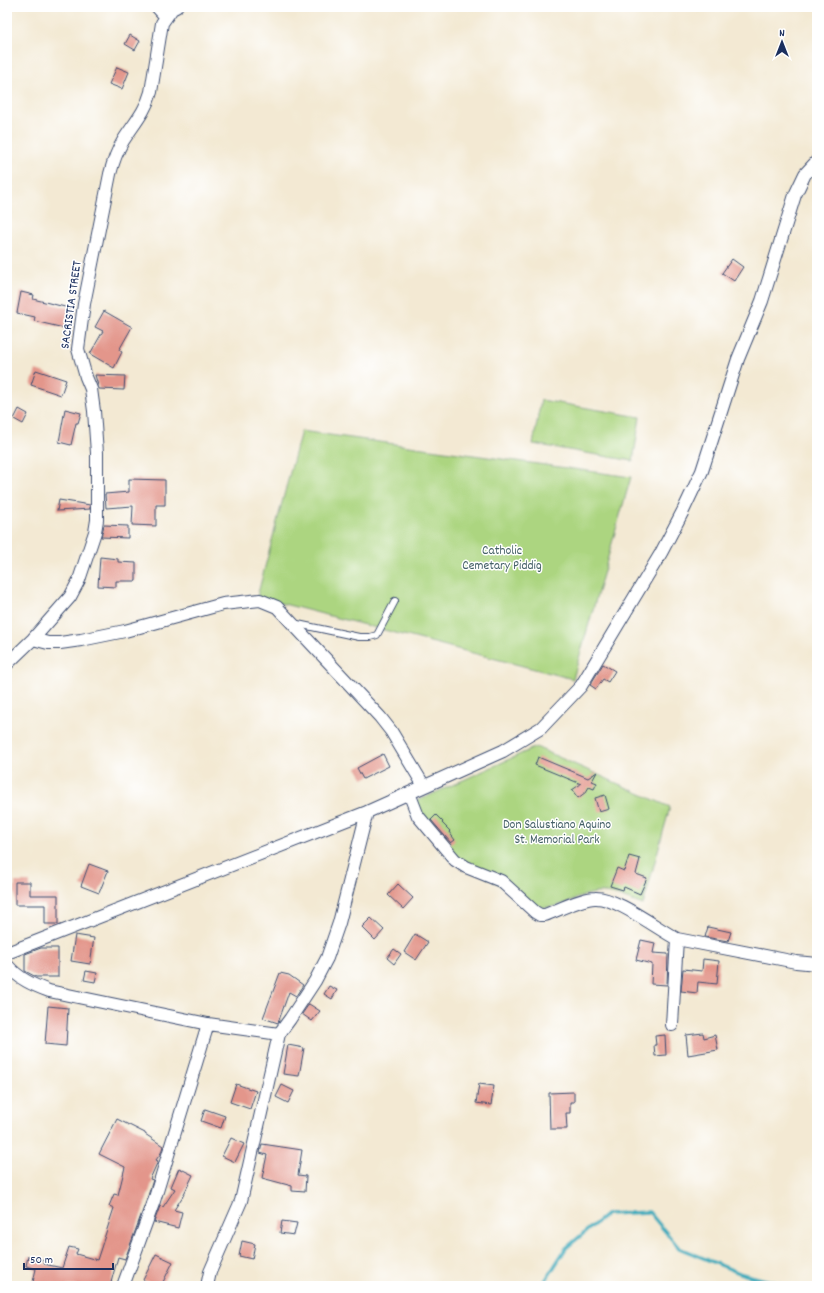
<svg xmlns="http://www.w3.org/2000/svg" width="824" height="1293" font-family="Dekko,sans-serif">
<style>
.green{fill:#acd580;stroke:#64826f}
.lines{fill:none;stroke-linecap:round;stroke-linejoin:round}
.stream{stroke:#3eacbd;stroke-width:3.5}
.building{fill:#e3968b}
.lane-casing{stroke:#3b4b70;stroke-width:8}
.street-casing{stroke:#3b4b70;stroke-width:14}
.lane{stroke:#fff;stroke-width:6}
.street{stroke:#fff;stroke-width:12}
.labels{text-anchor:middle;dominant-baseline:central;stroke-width:3;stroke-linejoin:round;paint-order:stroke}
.street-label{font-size:13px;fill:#1b2f5e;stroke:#fff}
.park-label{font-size:13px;fill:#466168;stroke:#fff}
</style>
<rect width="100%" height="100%" fill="#fff"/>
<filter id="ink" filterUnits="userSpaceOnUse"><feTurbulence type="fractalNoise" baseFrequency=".025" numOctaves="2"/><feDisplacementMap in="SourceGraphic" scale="8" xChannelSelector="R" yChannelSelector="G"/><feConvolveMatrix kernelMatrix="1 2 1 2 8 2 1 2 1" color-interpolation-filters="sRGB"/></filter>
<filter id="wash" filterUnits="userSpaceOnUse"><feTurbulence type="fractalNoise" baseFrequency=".012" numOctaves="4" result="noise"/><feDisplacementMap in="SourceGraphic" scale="16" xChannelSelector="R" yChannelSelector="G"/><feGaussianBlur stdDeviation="0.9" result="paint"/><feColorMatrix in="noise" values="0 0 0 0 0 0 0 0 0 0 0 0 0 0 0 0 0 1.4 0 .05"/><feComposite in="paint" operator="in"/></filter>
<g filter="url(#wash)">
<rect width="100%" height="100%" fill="#f3e9d3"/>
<path class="green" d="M541,400L640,417L633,461L533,444Z
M301,431L631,477L573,679L257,597Z
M536,747L670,807L643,905C629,900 611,891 595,893C575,896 556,912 535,906L458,860L427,826L415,802Z"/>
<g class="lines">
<path class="stream" d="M542,1286L566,1248L607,1214L649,1212L679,1248L742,1274L782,1284L784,1286"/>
</g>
<g id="blocks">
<path class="building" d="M130,35L140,41L135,50L125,44Z
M117,67L129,72L122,89L109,84Z
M732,259L743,267L734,281L722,273Z
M21,292L34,295L33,299L69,308L64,328L34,321L35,317L17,313Z
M104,311L132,327L119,350L122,352L114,368L90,354L103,331L95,327Z
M36,370L66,380L61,395L31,385Z
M95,375L125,376L124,390L99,389Z
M19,409L28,414L23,424L14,419Z
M65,409L81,413L78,423H76L71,445L59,442Z
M129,479L165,480V505H156V526L132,525L133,506L106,508L105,494L129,492Z
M59,500L90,505V509L57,511Z
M104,525L128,526V538L101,537Z
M100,557L118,559V562L136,563V581H116V587L98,586Z
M603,664L615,671L608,682L603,679L596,689L590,685Z
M383,754L389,766L363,779L357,768Z
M538,757L588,778L597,772L592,781L597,783L594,789L589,787L586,792L578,798L572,790L581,784L535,765Z
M605,795L609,809L599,812L595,798Z
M436,815L443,822L442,823L450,831L449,832L455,840L451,843L431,820Z
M629,856L640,859L636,874L647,878L640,894L624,887L623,890L610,886L617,868L624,871Z
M89,864L108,871L99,893L81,886Z
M15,882H30V895H58V924H45V905H15Z
M398,884L413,898L403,909L388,895Z
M371,918L384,930L375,940L362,927Z
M708,927L731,932L728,941L705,937Z
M415,934L428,942L416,960L404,952Z
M75,935L94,938L90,964L71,961Z
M641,940L655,943L653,953L668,954L667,985L651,984L652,964L636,960Z
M41,948H58V977H36L25,971V954Z
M394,949L401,954L394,964L387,958Z
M703,959L719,961L717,984L698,982L697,993L681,991L683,969L702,971Z
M86,971L97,973L95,982L84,980Z
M280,973L289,975L303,985L296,996L289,992L278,1023L263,1018Z
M329,986L337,990L332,999L324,994Z
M309,1004L320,1011L312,1021L302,1014Z
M48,1006L68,1008L66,1046L45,1044Z
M703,1033L704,1038L715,1035L718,1050L688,1055L686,1035Z
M665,1035L666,1055L655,1056L654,1045H656L655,1036Z
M288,1045L304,1048L299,1076L283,1074Z
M236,1084L256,1091L250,1109L230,1102Z
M479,1084L494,1086L491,1105L476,1103Z
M282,1085L294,1091L288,1103L276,1097Z
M574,1092V1102H570V1113H566L567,1129H550L549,1093Z
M205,1109L225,1116L221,1128L201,1121Z
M117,1119L145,1133V1134L163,1146L161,1153L156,1160L158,1161L150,1179L153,1180L147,1199L125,1259L118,1257L110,1286H32L36,1269L26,1266L28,1256L45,1261L44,1264L62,1268L69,1247L78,1249L76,1254L97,1260L114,1208L109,1206L114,1194L118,1195L125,1167L99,1154Z
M231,1138L244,1144L235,1162L222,1156Z
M262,1144L302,1150L298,1175L306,1176L305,1192L292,1191V1186L262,1178L267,1155L260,1153Z
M179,1168L193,1175L183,1196L174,1210L182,1212L178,1228L154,1222L160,1206L163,1207L175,1189L171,1187Z
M282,1221L297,1223L294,1235L280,1233Z
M242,1241L255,1244L252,1259L239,1256Z
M156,1254L173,1262L161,1286H156L143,1280Z"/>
</g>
</g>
<g filter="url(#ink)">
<use href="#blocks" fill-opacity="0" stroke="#3b4b70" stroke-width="1"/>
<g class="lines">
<defs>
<path id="lane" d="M293,623L359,637H370L377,635L395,601"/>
<path id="street" d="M157,7L166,17
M33,639L48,643H60L81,640L125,631L223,604L260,600L277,607L380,717L391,731L424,786
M7,664L33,639L70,597L79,580L95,532L97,520V453L94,411L91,389L86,377L78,349L84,304L110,174C113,162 117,151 123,141C133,125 146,111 151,92L162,23L172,9L176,7
M409,793L418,816L455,860L466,867L501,881L535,912L540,915H545C558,910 582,898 595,898C616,897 656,928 677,939L796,962L817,964
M7,953L367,812L503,751L541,728L581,686L661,553L683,511L702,471L738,359L762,301L795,195L805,174L817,161
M7,965C19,979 33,985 49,991L208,1024L279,1034
M672,1025L677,939
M123,1286L154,1201L208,1024
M207,1286L210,1272L241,1201L279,1034L290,1019L315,981L327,958L339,923L367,812"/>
</defs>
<use href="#lane" class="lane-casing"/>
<use href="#street" class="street-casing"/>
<use href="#lane" class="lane"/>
<use href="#street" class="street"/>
</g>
</g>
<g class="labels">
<g class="street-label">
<text transform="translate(72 305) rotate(-82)">SACRISTIA STREET</text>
</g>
<g class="park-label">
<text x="502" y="551">Catholic<tspan x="502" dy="15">Cemetary Piddig</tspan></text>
<text x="557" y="825">Don Salustiano Aquino<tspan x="557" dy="15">St. Memorial Park</tspan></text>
</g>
</g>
<rect width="824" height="1293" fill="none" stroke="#fff" stroke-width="24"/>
<g transform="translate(782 42)" stroke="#ffffff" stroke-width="3" paint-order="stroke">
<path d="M0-3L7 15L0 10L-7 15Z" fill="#1b2f5e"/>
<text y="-6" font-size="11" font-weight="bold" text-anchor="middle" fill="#1b2f5e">N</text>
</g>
<path d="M24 1263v6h89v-6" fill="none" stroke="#1b2f5e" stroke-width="2"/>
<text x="30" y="1263" font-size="12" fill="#1b2f5e" stroke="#ffffff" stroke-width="3" paint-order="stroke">50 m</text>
</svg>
